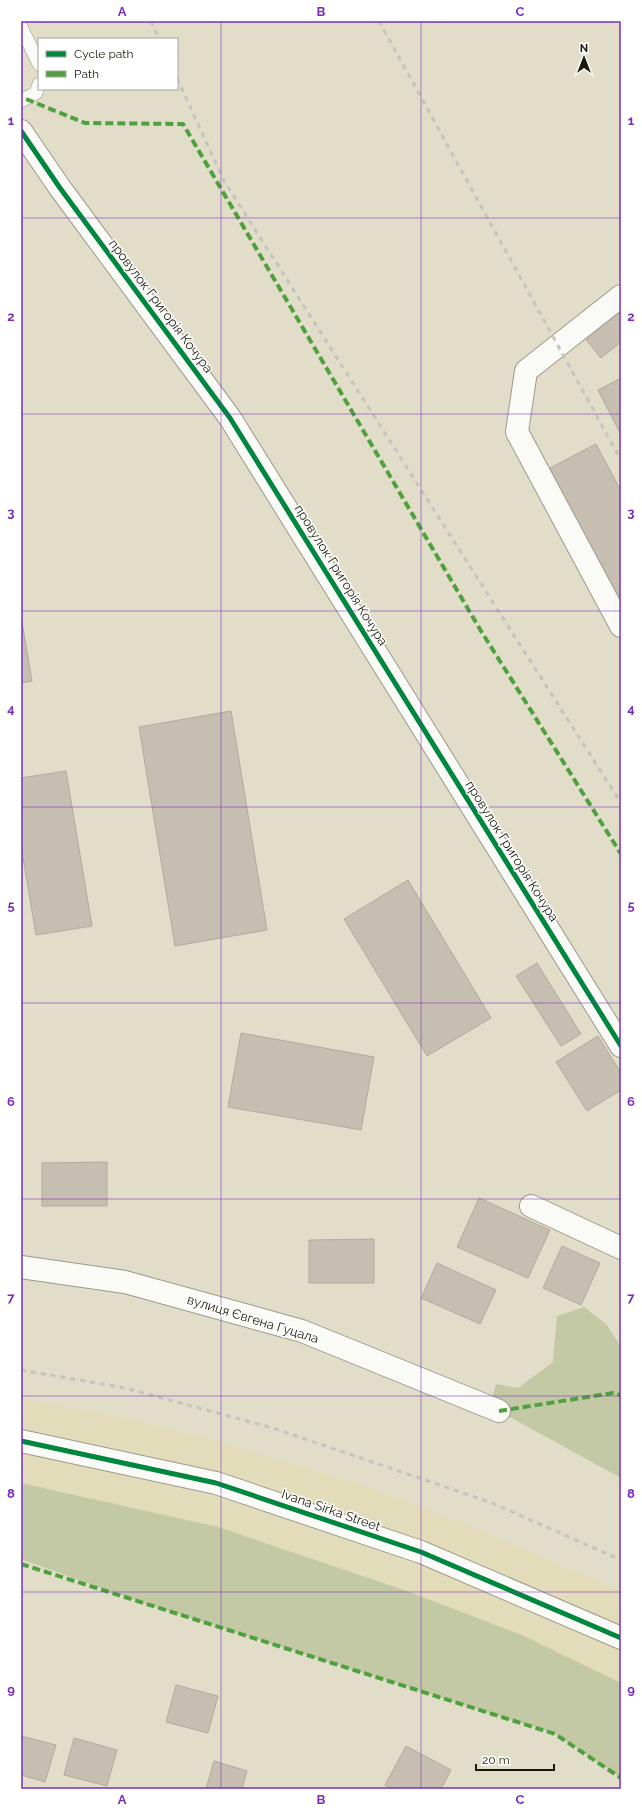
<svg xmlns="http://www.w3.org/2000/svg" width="642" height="1810" font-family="Raleway,sans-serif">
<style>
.built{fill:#e3dcbb}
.forest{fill:#c2c9a4}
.building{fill:#c6beb1;stroke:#b2aa9e}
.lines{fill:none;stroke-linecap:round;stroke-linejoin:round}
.lane-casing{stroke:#9d9a8b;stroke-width:14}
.street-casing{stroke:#9d9a8b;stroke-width:24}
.lane{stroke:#fafaf7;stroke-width:13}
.street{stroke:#fafaf7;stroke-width:22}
.rail{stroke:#c5c4bf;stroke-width:3;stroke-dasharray:5 5;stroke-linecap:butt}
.quiet{stroke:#4fa13e;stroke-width:4;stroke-dasharray:8 4;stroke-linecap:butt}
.cycleway-casing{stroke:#fff;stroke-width:8}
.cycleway{stroke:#00873e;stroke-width:5}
.grid{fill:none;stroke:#7b2cbf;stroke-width:1;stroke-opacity:0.55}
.labels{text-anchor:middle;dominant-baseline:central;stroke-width:3;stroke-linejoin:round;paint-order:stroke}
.street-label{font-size:13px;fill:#1a180a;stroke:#fff}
.neatline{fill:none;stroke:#7b2cbf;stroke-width:1.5}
.grid-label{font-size:13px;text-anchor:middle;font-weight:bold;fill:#7b2cbf}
</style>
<rect width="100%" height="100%" fill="#e1ddc9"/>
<path class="built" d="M21,1398L119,1416L223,1442L365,1486L460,1521L621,1591V1627L595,1614L443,1549L351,1515L210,1470L110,1447L21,1429Z
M21,1452L219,1497L377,1546L512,1601L621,1649V1683L522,1635L407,1591L218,1527L21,1483Z"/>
<path class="forest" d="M584,1307L606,1324L621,1347V1478L499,1411L493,1395L496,1384L518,1388L553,1362L557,1316Z
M21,1483L218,1527L407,1591L522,1635L621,1683V1778L555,1734L143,1603L21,1559Z"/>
<path class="building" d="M621,307V342L601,358L583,336Z
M621,378V435L598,390Z
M596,444L621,491V609L548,469Z
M21,616L32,681L21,683Z
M231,711L267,930L175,946L139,727Z
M66,771L92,926L36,935L21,846V778Z
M408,880L491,1018L427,1056L344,919Z
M537,963L581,1034L561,1046L516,976Z
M241,1033L374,1057L361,1130L228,1107Z
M598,1036L621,1073V1090L587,1111L556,1062Z
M107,1162V1206H42V1163Z
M479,1198L550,1230L528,1278L457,1247Z
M374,1239V1283H309V1240Z
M562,1246L600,1263L581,1305L543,1288Z
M437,1263L496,1290L480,1324L421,1298Z
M176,1685L218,1696L208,1733L166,1722Z
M21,1736L56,1745L45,1782L21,1775Z
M74,1738L117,1750L107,1786L64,1775Z
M406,1746L451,1770L441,1789H393L385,1785Z
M214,1761L247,1771L242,1789H206Z"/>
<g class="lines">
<defs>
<path id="lane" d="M21,27L39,64
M21,101L36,93L39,84"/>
<path id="street" d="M21,131L60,188L230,418L621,1046
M621,296L526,371L517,432L621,626
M531,1206L621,1248
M21,1267L125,1282L302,1331L499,1411
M21,1441L216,1483L421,1552L621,1638"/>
</defs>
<use href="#lane" class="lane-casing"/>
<use href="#street" class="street-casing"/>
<use href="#lane" class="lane"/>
<use href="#street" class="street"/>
<path class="rail" d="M151,21L159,39
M379,21L621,460
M177,78L224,181L621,803
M21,1370L125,1388L273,1428L492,1503L621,1560"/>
<path class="quiet" d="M26,99L85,123L183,124L481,631L621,854
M499,1411L613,1393L621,1395
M21,1564L555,1734L621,1778"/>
<defs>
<path id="cycleway" d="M21,131L60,188L230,418L621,1046
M21,1441L216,1483L421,1552L621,1638"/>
</defs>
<use href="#cycleway" class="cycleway-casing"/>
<use href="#cycleway" class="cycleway"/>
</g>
<path class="grid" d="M221,21V1789M421,21V1789M21,218H621M21,414H621M21,611H621M21,807H621M21,1003H621M21,1199H621M21,1396H621M21,1592H621"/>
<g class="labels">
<g class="street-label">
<text transform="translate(161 306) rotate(53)">провулок Григорія Кочура</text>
<text transform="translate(341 575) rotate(58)">провулок Григорія Кочура</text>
<text transform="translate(512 851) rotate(58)">провулок Григорія Кочура</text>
<text transform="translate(253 1319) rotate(17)">вулиця Євгена Гуцала</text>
<text transform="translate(331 1510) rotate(19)">Ivana Sirka Street</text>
</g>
</g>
<rect width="642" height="1810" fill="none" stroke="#ffffff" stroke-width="44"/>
<rect x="38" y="38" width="140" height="52" fill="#ffffff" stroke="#a3a39d"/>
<rect x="46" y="51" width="20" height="6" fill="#00873e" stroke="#a3a39d"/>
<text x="74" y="58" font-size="12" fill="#1a180a">Cycle path</text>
<rect x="46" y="71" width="20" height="6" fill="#4fa13e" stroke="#a3a39d"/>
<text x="74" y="78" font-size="12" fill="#1a180a">Path</text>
<g transform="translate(584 58)" stroke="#ffffff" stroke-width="3" paint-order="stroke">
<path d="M0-3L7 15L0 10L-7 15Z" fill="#1a180a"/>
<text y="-6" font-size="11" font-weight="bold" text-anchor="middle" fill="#1a180a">N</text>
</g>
<path d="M476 1764v6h78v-6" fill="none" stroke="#1a180a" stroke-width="2"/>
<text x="482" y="1764" font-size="12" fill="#1a180a" stroke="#ffffff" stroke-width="3" paint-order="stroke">20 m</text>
<rect x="22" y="22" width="598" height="1766" class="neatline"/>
<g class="grid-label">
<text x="122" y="16">A</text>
<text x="321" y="16">B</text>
<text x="520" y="16">C</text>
<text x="11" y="125">1</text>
<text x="631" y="125">1</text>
<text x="11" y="321">2</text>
<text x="631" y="321">2</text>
<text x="11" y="517">3</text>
<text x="631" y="517">3</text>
<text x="11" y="713">4</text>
<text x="631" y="713">4</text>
<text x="11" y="910">5</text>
<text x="631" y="910">5</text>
<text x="11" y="1106">6</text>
<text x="631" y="1106">6</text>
<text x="11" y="1302">7</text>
<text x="631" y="1302">7</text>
<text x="11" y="1498">8</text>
<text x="631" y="1498">8</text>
<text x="11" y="1694">9</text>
<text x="631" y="1694">9</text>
<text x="122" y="1804">A</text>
<text x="321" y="1804">B</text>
<text x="520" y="1804">C</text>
</g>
</svg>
